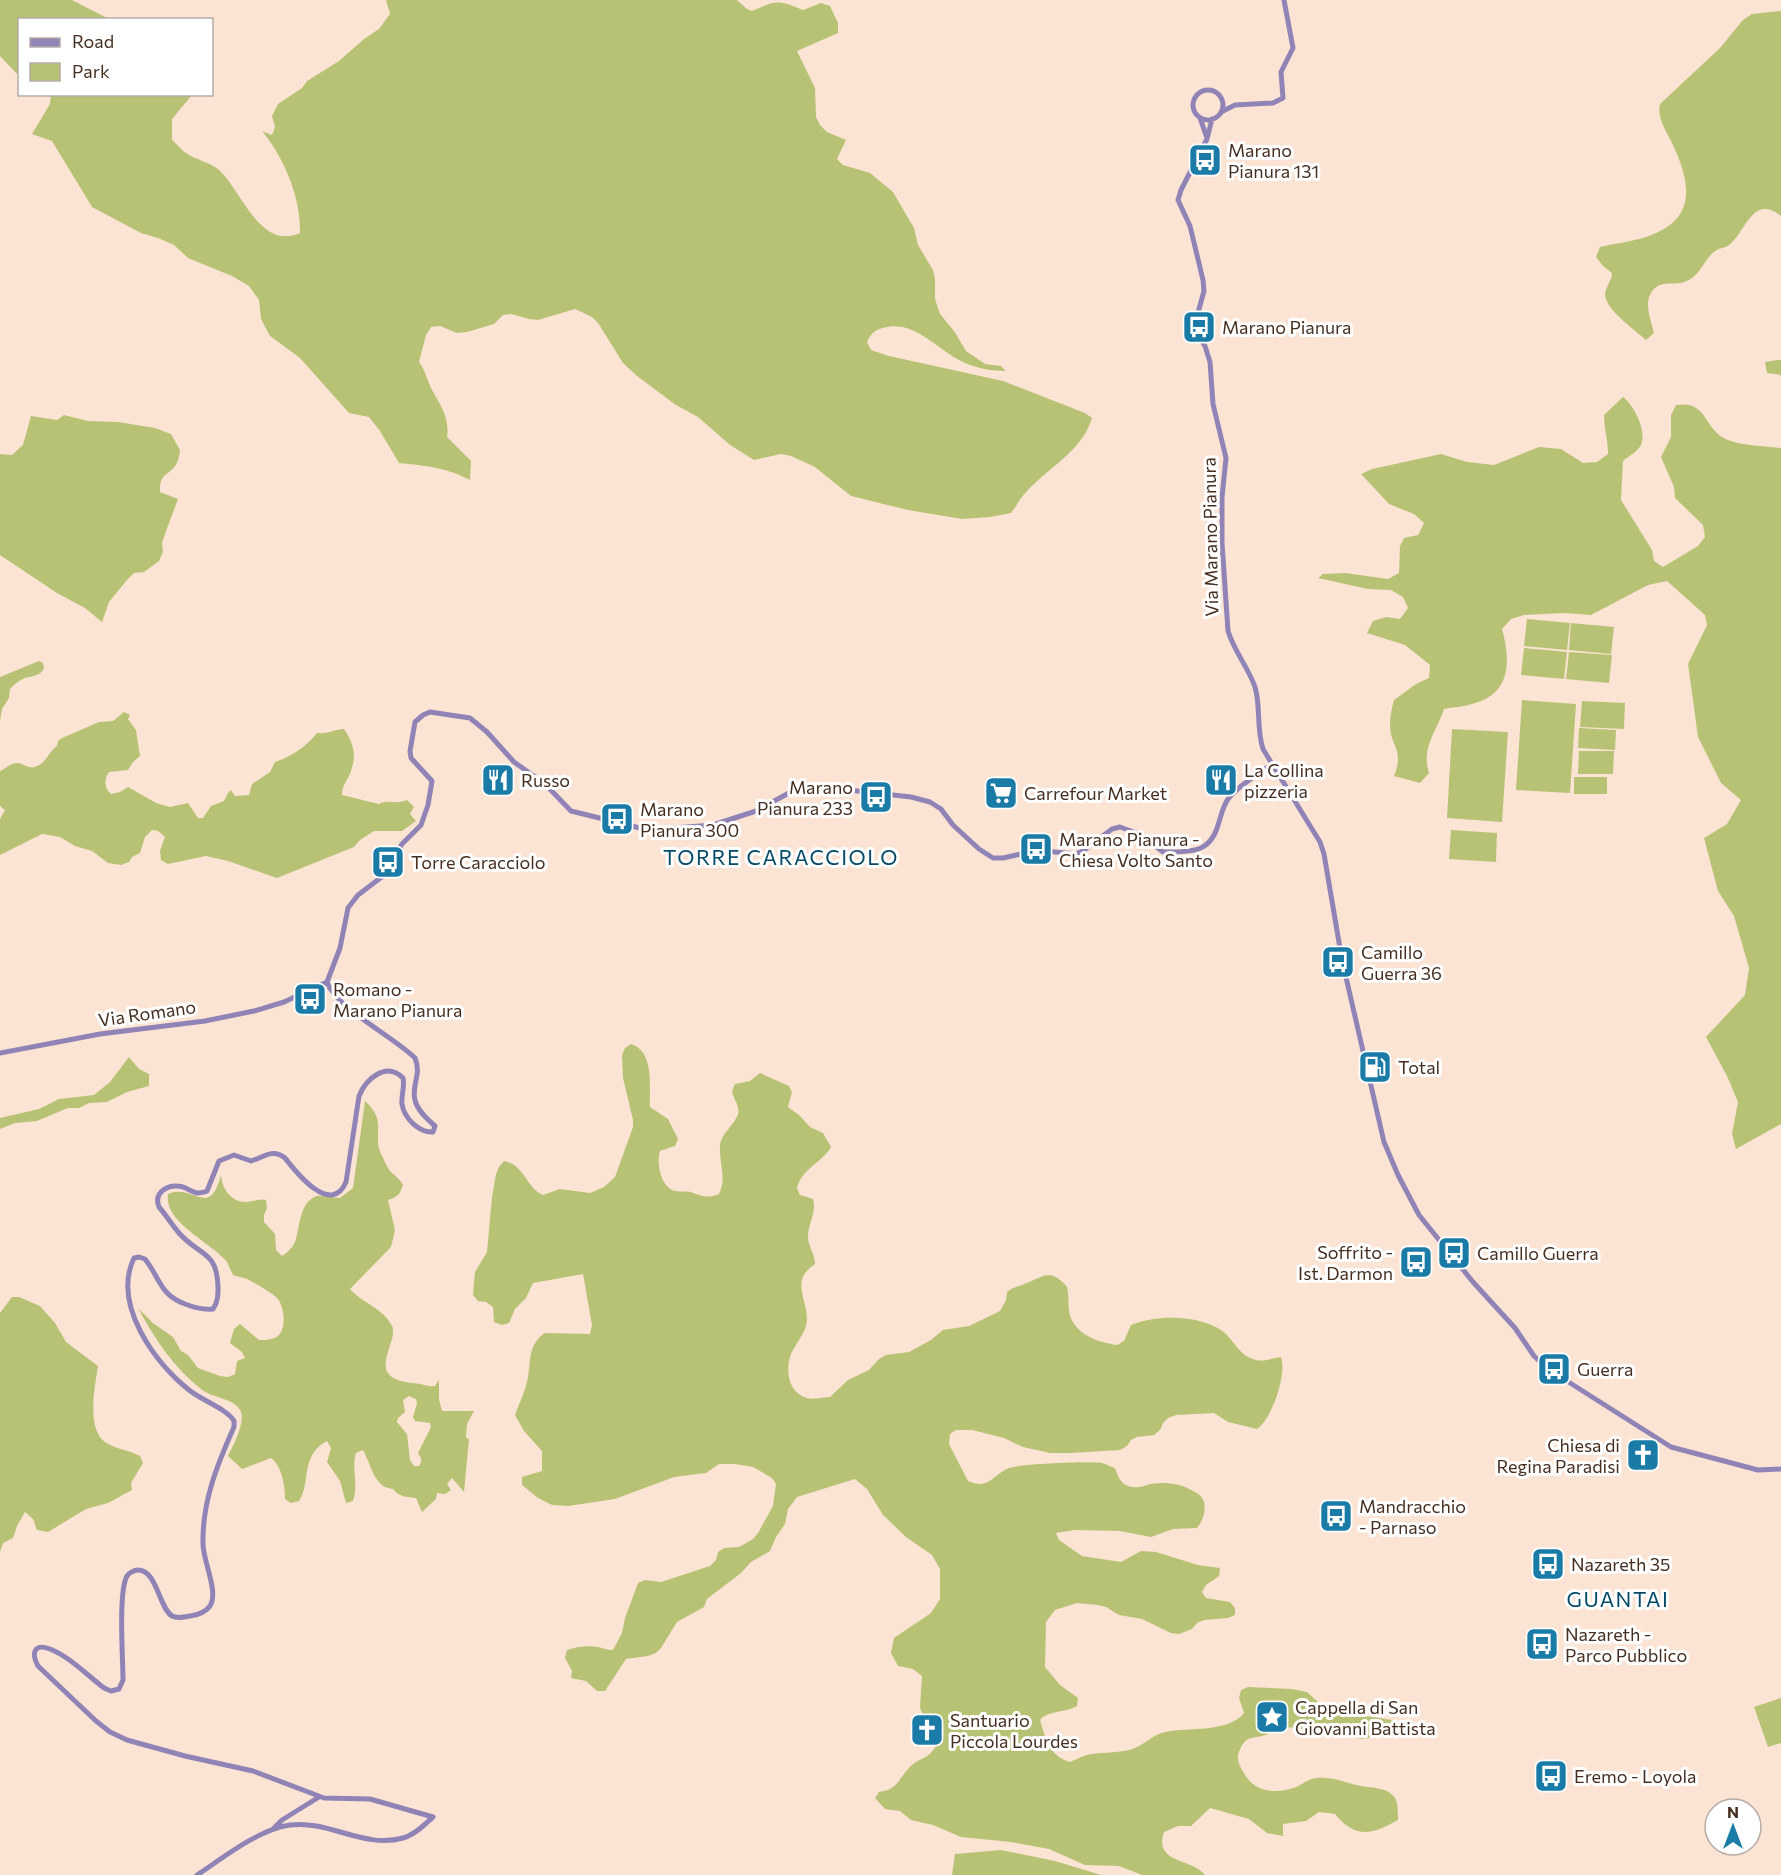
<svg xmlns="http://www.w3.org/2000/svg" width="1781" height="1875" font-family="Commissioner,sans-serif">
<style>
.green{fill:#b8c275;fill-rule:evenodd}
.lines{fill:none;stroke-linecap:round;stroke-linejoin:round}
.minor{stroke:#9084b7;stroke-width:5}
.labels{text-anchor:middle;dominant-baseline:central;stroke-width:6;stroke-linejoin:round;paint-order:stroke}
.poi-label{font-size:18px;fill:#462f20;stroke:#fff;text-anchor:start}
.street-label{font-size:18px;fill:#462f20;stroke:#fff}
.quarter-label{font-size:21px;letter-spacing:1.5px;fill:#054b69;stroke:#fff}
</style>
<rect width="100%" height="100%" fill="#fce4d4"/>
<path class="green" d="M0,0H72L109,19L20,20L19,76L0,56Z
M386,0H737L747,9L752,11C777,0 778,0 803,10L821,3L830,6L838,23V33L797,51L815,88L816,117L820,125L827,132L846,140L837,159L843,165L870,173L893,192L914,228L918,245L933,270L935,279V299L940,314L954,331L966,351L985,364L1001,366L1006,371C991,371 975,368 961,361C936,349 914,319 883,328C874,330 871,334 867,342L871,350L889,356L1003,381L1085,413L1092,418C1082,453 1043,470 1022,497C1018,502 1015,508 1011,513L990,517L962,519L908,510L851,496L815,467L791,456L781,454L754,460L730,445L698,417L676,405L637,376L623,363L598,323L592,317L575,309L538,320L529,319L511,314L503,315L494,324L467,332L457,333L440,326L431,327L426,335L419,362C425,370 427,379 431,388C440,405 450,417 447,437L471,461L470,480C445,467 426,466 399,463L380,431L369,417L349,413L300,358L270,336L261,319L259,300L249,286L232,276L188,258L174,245L158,238L141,233L92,207L52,141L32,134L50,104L51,95H192L172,119V140C177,144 181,150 186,153C196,160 210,162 219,170C242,191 260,251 300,233C301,197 284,158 262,131L272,135L275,127L272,116L278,104L302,88L307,81L339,61L364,39L379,29L390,14Z
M1781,11V216C1751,192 1745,237 1726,247C1723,248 1720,248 1717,250C1704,257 1702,276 1684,282C1672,286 1659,279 1651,293C1644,304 1651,320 1654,333L1646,340C1635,330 1606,310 1605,295C1605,287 1612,281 1612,273L1603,266L1596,257L1600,247C1615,243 1631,242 1646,237C1698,220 1691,183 1672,143C1665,129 1657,118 1660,104L1720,48L1743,20L1752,14Z
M1777,360H1781V375L1767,373L1765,362Z
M1623,397C1634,405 1647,431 1641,445C1638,451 1629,456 1623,461L1621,500L1652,550L1654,561L1663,567L1698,546L1705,537L1703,525L1675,498L1674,487L1661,457L1671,437V415L1676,405C1709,400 1702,429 1728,440C1744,446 1764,446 1781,448V1124L1736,1149L1732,1134L1738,1102L1727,1076L1706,1037L1745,995L1749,968L1734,916L1718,891L1704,838L1727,824L1741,800L1721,783L1698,737L1688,664L1707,625L1705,615L1667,581L1648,585L1591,615L1564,613L1524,615L1511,619L1502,629C1511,661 1511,695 1472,704C1463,707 1454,707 1444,709C1436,733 1421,747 1429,773L1420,783L1394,776C1405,748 1390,748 1390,724C1390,716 1392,707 1394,700L1416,684L1429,678L1430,665L1405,645L1367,633L1373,621L1386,617L1400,619L1408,608L1403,597L1391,590L1368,589L1318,578L1323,574L1345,573L1388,579L1399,573L1400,546L1404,538L1418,535L1424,523L1414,514L1389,504L1361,474L1372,469L1441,454L1467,462L1494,465L1539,447L1561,449L1583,463L1597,462L1608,454C1608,440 1604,429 1604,415Z
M64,415L88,421L118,422L155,428L171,434L180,450C177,480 159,466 160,492L178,499L165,534L162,543L163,552L159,561L144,572L134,573L127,580L109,602L102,622L85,608L57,593L0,555V454L12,455L23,445L31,416L57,420Z
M1527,619L1570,623L1567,650L1524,646Z
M1571,623L1614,627L1611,654L1569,650Z
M1524,648L1567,652L1564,679L1521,675Z
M1569,652L1612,655L1609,683L1566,679Z
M39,661L43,663L44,668C39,678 31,675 23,679C18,681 14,685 10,689L9,698L2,709L0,721V677Z
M1522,700L1576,704L1570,793L1516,790Z
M1582,701L1625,703L1624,729L1580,727Z
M124,712L130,715L128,719L136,730L140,756L133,762L128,770L109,772C104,779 104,788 111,794L120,792L128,787L156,803L170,807L188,803L198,818H203L211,806L224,801L228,793L231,790L235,796L249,795L252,784L270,772L275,762C291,757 307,746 317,733C331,734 334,729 344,729C355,745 357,758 349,776C345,783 342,787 342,795L379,804C388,799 395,805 407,800L414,807L410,814L416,821L402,831H374L360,840L354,847L277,878L228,861L206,856L168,864L161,860L160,851L165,837L158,831L152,830L145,837L140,853L132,857L129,862L121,865L108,863L92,851L75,846L60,837L42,834L0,855V819L5,810L0,806V771C5,769 12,762 18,763C25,764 29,770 37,766C47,762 49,751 57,746L58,741L62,738L99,722L113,721Z
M1579,728L1616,730L1615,750L1578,748Z
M1452,729L1508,732L1502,822L1447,818Z
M1579,751H1614L1613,774H1578Z
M1574,777H1607V794H1574Z
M1451,830L1497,833L1496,862L1449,859Z
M631,1044C655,1052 649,1086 650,1107L668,1119L678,1139L675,1146L660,1151C656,1163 661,1189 676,1191C681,1192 686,1191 691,1192C702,1196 707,1199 719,1194C727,1178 719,1164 720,1147C720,1134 734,1126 738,1114C740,1106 733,1098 732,1091L735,1084L750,1081L760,1073L789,1086L792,1092L788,1107L800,1116L810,1127L823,1133L831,1147C822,1163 802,1168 797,1188L800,1195L813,1199C817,1212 808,1223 808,1237C808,1246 815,1254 815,1264C790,1281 807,1297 807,1320C806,1333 796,1343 791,1354C785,1370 788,1393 807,1398C813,1400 824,1397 830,1397L848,1380L869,1370L879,1359L886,1355L909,1352L931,1340L943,1330L969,1326L1000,1311L1006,1300L1007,1292C1013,1287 1017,1287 1024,1284C1043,1278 1049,1266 1067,1287C1069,1295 1068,1303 1069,1311C1073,1334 1097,1342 1117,1345L1124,1341L1131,1325C1156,1314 1205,1314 1226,1334C1235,1343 1240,1355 1253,1359C1263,1363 1271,1358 1281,1357C1287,1374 1272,1419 1257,1429L1228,1422L1214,1413L1176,1415L1168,1418L1163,1423L1160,1430L1154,1435L1137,1437L1131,1440L1127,1446L1120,1450L1071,1453H1050L1023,1447L1004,1438L972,1430H956L950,1434L949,1444L968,1481C990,1490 992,1475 1009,1468C1018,1464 1092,1461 1102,1463C1106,1464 1111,1467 1115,1468C1118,1476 1120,1483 1128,1486C1136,1489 1144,1486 1151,1484C1165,1482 1179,1483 1191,1490C1197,1493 1202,1495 1204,1502C1206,1511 1203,1521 1197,1528L1173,1529L1151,1537L1120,1531L1075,1530L1056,1533L1059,1540L1082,1556L1121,1562L1141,1551L1156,1552L1198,1565L1220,1568L1219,1576L1206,1585L1202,1592L1206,1598L1230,1602L1235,1608V1615L1228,1618L1204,1620L1197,1623L1192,1629L1179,1634L1171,1633L1142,1619L1119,1615L1106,1607L1098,1605L1077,1603L1055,1610L1046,1622L1045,1667L1060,1685L1078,1698L1077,1706C1065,1713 1049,1710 1040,1720C1046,1739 1049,1756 1070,1762C1077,1759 1084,1755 1092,1754C1104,1752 1117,1753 1129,1750C1141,1748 1151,1735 1165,1732C1188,1727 1228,1733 1244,1713L1239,1698L1241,1690L1248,1687L1292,1689L1307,1692L1319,1703L1347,1713L1392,1720C1386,1734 1377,1737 1362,1739C1348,1736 1335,1735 1321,1733C1307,1731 1290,1724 1275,1729C1272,1730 1272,1732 1268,1734C1254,1740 1246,1733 1239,1752C1236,1759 1240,1767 1244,1773C1254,1793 1277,1794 1296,1787C1303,1784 1308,1779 1316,1778C1333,1776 1345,1783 1361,1786C1372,1788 1388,1787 1395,1798C1398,1803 1398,1813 1398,1820C1371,1835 1356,1839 1335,1814L1319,1812L1306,1821L1283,1824V1836L1267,1833L1249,1819L1210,1808L1191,1826H1178L1164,1832C1153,1864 1193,1858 1205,1875H1142L1119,1866L1085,1865L1049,1849L1011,1842L961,1837L933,1825L911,1820L900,1811L885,1809L875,1798L879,1792C898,1789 897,1781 908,1769C920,1755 931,1762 940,1737C937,1726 935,1717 923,1715L920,1708L922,1676L913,1669L898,1666L891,1653L894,1638L931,1613L940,1599V1569L932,1555L906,1537L883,1515L867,1489L855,1479L797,1497L788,1509L785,1524L776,1537L770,1551L751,1562L741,1573L707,1599L704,1607L677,1622L661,1648L656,1653L648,1656L626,1659L605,1691H597L586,1681L571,1678L572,1671L565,1658L567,1650C575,1647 589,1645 598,1647C604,1648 606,1650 613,1650L622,1633L625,1618L638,1583L645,1580L661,1582L710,1566L716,1560L718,1552L724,1548L739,1547L753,1539L758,1533L773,1506L776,1484L772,1478L753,1467L735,1464H719L706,1473L674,1477L615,1499L568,1506L552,1505L538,1498L522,1485V1477L542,1471V1451L524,1431L515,1415C519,1403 526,1390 528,1377C531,1360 528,1344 545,1333L590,1334L592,1325L583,1274L533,1283L526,1298L515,1309L509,1323L502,1325L494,1322L493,1307L486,1302L478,1301L473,1295L475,1272L487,1252L492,1197L496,1174L499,1167L504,1161C525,1165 526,1188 543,1195L560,1189L590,1193L604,1187L615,1177L633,1127V1120L623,1078L622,1055L625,1048Z
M129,1057L139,1069L149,1074V1086L127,1092L107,1102L89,1103L79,1108H68L37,1121L15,1123L0,1129V1118L39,1109L59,1099L94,1095L110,1082Z
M365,1101C388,1122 372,1133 381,1154C384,1159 386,1166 390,1171C395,1176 399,1178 403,1185C400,1194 398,1197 388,1200L395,1230L391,1247L350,1289C362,1303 383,1308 392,1326C400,1342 362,1378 412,1383C421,1383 427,1387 435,1386L439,1380V1399L442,1411H474L467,1424L466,1438L469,1439L464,1492L452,1478L447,1484L451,1490L445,1494L437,1493L436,1499L422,1512L416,1498C407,1497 399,1497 393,1489C374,1488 371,1464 363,1450L356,1453C351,1468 359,1484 353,1501L346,1503L340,1481L327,1462L331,1448L327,1441C300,1455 311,1483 299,1501L291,1503L285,1499C285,1486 282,1466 271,1458L242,1469L228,1456C233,1446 245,1423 241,1412C236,1398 211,1398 201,1389C174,1368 154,1338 138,1308L153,1323L173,1337L181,1351L188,1355L198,1368L220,1376L228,1377L235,1374L237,1361L245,1358L242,1352L230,1343L234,1329L240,1324L259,1340C267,1340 277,1340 281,1332C286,1323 284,1303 275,1296C273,1294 248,1279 247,1279C242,1277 238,1277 233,1275C231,1271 229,1266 227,1262C212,1243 163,1222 168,1194C194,1183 209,1220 221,1175C222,1189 231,1202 246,1202C255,1202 258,1198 266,1200L267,1208L264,1215V1222L275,1234L276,1250L282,1256C288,1252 292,1248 295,1242C300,1229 299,1201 317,1196C323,1195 333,1198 340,1198L353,1188ZM409,1396L416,1399L417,1403L413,1417L415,1421L430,1423L431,1427L418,1453C421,1458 423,1460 419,1466H414L410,1460L407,1434L397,1422L398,1418L405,1412L403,1400Z
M12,1297H19L40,1306L55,1323L66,1342L98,1366C95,1386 86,1428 105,1442C115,1449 129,1450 140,1456L143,1463L131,1483L132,1490L108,1503L86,1509L48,1532L37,1530L33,1519L25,1512L17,1526L13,1538L3,1543L0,1552V1313Z
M1781,1698V1743L1768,1747L1754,1707Z
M1001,1850L1055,1861L1101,1875H952L955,1854Z"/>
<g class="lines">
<path class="minor" d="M1193 105a15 15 0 1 1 30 0a15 15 0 1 1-30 0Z
M1221,112L1235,105L1273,103L1283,98L1281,72L1293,48L1284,0
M1200,118L1207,138
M1212,119L1207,139L1181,190L1178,200L1190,226L1203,280L1204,291L1196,320V332L1205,346L1210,362L1213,404L1226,458L1222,497V543L1228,631C1234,651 1248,667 1255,687C1261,707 1256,727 1263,749L1320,842L1324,854L1342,960L1384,1142L1398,1175L1419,1215L1473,1282L1515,1328L1534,1356L1548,1369L1671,1447L1758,1470L1781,1469
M327,982C336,1008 394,1037 415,1058C422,1075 411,1085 415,1100C417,1110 427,1119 435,1126L433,1132C419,1133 404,1118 402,1104C401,1095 405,1087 403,1078C386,1061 366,1079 359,1096L346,1182C331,1217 296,1172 285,1158C273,1148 264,1157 251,1161L234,1155L219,1161L207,1191C206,1192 199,1193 197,1193C193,1192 188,1189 183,1187C169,1183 153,1192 159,1207C166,1215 172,1225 179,1233C199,1256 217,1250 218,1287C218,1295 218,1302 213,1309C203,1310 195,1308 185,1304C160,1295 160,1278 145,1259L139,1257L134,1258C112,1304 154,1362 189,1390C201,1400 227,1409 234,1421V1427C217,1465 202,1502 203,1544C203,1561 219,1592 210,1606C205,1613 197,1615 190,1616C184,1617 178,1619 172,1616C159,1608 157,1570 138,1570C134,1570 129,1573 127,1576C118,1592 123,1659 123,1680L119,1689L111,1691L104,1688C87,1675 70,1657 50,1649C34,1643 31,1653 38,1666L96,1721L110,1732L127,1740L185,1756L253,1771L324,1798L370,1799L433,1817
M0,1053L100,1034L205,1021L254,1011L284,1002L327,982L340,948L348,908L358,895L383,876L402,844L421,825L428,805L432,781L411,758L410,751L415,722L423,715L430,712L470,718L487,732L514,762L545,784L571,811L648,830L713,825L756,811L798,788L813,786L911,797L930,802L941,809L953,825L979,849L993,858H1003L1030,852L1045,851L1075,854L1083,851L1112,829L1120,827L1139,834L1163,852C1189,852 1210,854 1218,825C1221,816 1223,806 1228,799C1237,786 1259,774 1272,764
M274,1828L282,1820L319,1797
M197,1875C223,1858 259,1829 290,1825C329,1820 364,1849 403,1838C415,1835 425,1824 433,1817"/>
</g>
<defs>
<symbol id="bus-square" viewBox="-11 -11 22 22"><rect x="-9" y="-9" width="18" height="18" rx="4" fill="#1a7ba7" stroke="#fff"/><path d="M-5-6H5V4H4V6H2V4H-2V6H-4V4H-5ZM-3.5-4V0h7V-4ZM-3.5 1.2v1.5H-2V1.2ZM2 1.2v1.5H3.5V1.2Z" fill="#fff"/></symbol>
<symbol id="restaurant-square" viewBox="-11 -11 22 22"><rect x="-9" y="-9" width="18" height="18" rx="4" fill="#1a7ba7" stroke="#fff"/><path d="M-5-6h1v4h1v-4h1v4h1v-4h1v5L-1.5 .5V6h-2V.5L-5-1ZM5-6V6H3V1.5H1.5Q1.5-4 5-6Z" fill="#fff"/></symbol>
<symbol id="supermarket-square" viewBox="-11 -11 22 22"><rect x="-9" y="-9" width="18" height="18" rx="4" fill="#1a7ba7" stroke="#fff"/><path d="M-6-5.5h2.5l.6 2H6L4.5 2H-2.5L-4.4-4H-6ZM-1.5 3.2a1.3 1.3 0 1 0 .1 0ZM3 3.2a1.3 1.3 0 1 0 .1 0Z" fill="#fff"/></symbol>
<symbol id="fuel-square" viewBox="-11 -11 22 22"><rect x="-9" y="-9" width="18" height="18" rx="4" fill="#1a7ba7" stroke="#fff"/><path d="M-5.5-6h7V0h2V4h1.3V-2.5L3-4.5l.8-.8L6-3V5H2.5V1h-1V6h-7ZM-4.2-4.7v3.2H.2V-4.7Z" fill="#fff"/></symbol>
<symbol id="church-square" viewBox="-11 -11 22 22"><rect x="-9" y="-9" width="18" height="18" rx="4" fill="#1a7ba7" stroke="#fff"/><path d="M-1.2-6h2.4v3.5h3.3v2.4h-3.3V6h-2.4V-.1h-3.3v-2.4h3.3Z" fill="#fff"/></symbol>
<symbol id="sight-square" viewBox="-11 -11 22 22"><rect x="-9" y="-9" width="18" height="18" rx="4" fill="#1a7ba7" stroke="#fff"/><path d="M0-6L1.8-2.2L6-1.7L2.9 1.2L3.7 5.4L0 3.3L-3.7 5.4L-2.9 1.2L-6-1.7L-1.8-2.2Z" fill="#fff"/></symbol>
</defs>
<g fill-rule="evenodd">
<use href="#bus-square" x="1186" y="141" width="38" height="38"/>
<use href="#bus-square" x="1180" y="308" width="38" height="38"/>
<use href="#restaurant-square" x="479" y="761" width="38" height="38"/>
<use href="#restaurant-square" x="1202" y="761" width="38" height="38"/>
<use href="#supermarket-square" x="982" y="774" width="38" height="38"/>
<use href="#bus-square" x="857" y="778" width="38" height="38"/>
<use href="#bus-square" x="598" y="800" width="38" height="38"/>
<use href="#bus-square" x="1017" y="830" width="38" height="38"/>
<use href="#bus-square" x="369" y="843" width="38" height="38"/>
<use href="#bus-square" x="1319" y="943" width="38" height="38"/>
<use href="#bus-square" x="291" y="980" width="38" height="38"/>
<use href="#fuel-square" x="1356" y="1048" width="38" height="38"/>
<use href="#bus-square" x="1435" y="1234" width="38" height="38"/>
<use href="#bus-square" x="1397" y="1243" width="38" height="38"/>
<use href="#bus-square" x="1535" y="1350" width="38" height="38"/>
<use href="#church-square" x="1624" y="1436" width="38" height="38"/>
<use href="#bus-square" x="1317" y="1497" width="38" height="38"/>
<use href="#bus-square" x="1529" y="1545" width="38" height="38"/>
<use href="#bus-square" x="1523" y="1625" width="38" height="38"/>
<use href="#sight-square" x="1253" y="1698" width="38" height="38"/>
<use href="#church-square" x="908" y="1711" width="38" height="38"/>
<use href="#bus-square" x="1532" y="1757" width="38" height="38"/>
</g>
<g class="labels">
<g class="poi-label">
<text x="1228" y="150">Marano<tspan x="1228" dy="21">Pianura 131</tspan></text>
<text x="1222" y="327">Marano Pianura</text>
<text x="1244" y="770">La Collina<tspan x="1244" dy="21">pizzeria</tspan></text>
<text x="521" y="780">Russo</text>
<text x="853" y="787" text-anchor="end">Marano<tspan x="853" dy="21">Pianura 233</tspan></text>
<text x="1024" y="793">Carrefour Market</text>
<text x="640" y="809">Marano<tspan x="640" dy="21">Pianura 300</tspan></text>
<text x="1059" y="839">Marano Pianura -<tspan x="1059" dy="21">Chiesa Volto Santo</tspan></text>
<text x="411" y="862">Torre Caracciolo</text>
<text x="1361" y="952">Camillo<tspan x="1361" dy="21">Guerra 36</tspan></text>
<text x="333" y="989">Romano -<tspan x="333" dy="21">Marano Pianura</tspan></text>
<text x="1398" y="1067">Total</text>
<text x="1393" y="1252" text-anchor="end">Soffrito -<tspan x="1393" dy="21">Ist. Darmon</tspan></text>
<text x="1477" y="1253">Camillo Guerra</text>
<text x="1577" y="1369">Guerra</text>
<text x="1620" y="1445" text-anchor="end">Chiesa di<tspan x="1620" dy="21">Regina Paradisi</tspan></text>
<text x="1359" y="1506">Mandracchio<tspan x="1359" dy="21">- Parnaso</tspan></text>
<text x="1571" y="1564">Nazareth 35</text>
<text x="1565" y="1634">Nazareth -<tspan x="1565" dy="21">Parco Pubblico</tspan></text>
<text x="1295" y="1707">Cappella di San<tspan x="1295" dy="21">Giovanni Battista</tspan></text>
<text x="950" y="1720">Santuario<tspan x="950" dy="21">Piccola Lourdes</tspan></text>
<text x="1574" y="1776">Eremo - Loyola</text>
</g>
<g class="street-label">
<text transform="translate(1210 537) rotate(-91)">Via Marano Pianura</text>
<text transform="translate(147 1013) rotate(-8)">Via Romano</text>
</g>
<g class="quarter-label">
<text x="781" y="856">TORRE CARACCIOLO</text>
<text x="1618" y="1598">GUANTAI</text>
</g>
</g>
<rect x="18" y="18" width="195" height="78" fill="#ffffff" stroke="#b5aca6" stroke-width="1.5"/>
<rect x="30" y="38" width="30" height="9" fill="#9084b7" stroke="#b5aca6" stroke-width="1.5"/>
<text x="72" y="48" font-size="18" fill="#462f20">Road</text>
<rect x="30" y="63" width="30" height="18" fill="#b8c275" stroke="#b5aca6" stroke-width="1.5"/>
<text x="72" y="78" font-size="18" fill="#462f20">Park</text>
<g transform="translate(1733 1827)"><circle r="28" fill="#ffffff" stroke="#b5aca6" stroke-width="1.5"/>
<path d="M0-4.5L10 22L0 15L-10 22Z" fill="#1a7ba7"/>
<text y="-9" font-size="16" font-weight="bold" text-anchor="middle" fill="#462f20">N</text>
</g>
</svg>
